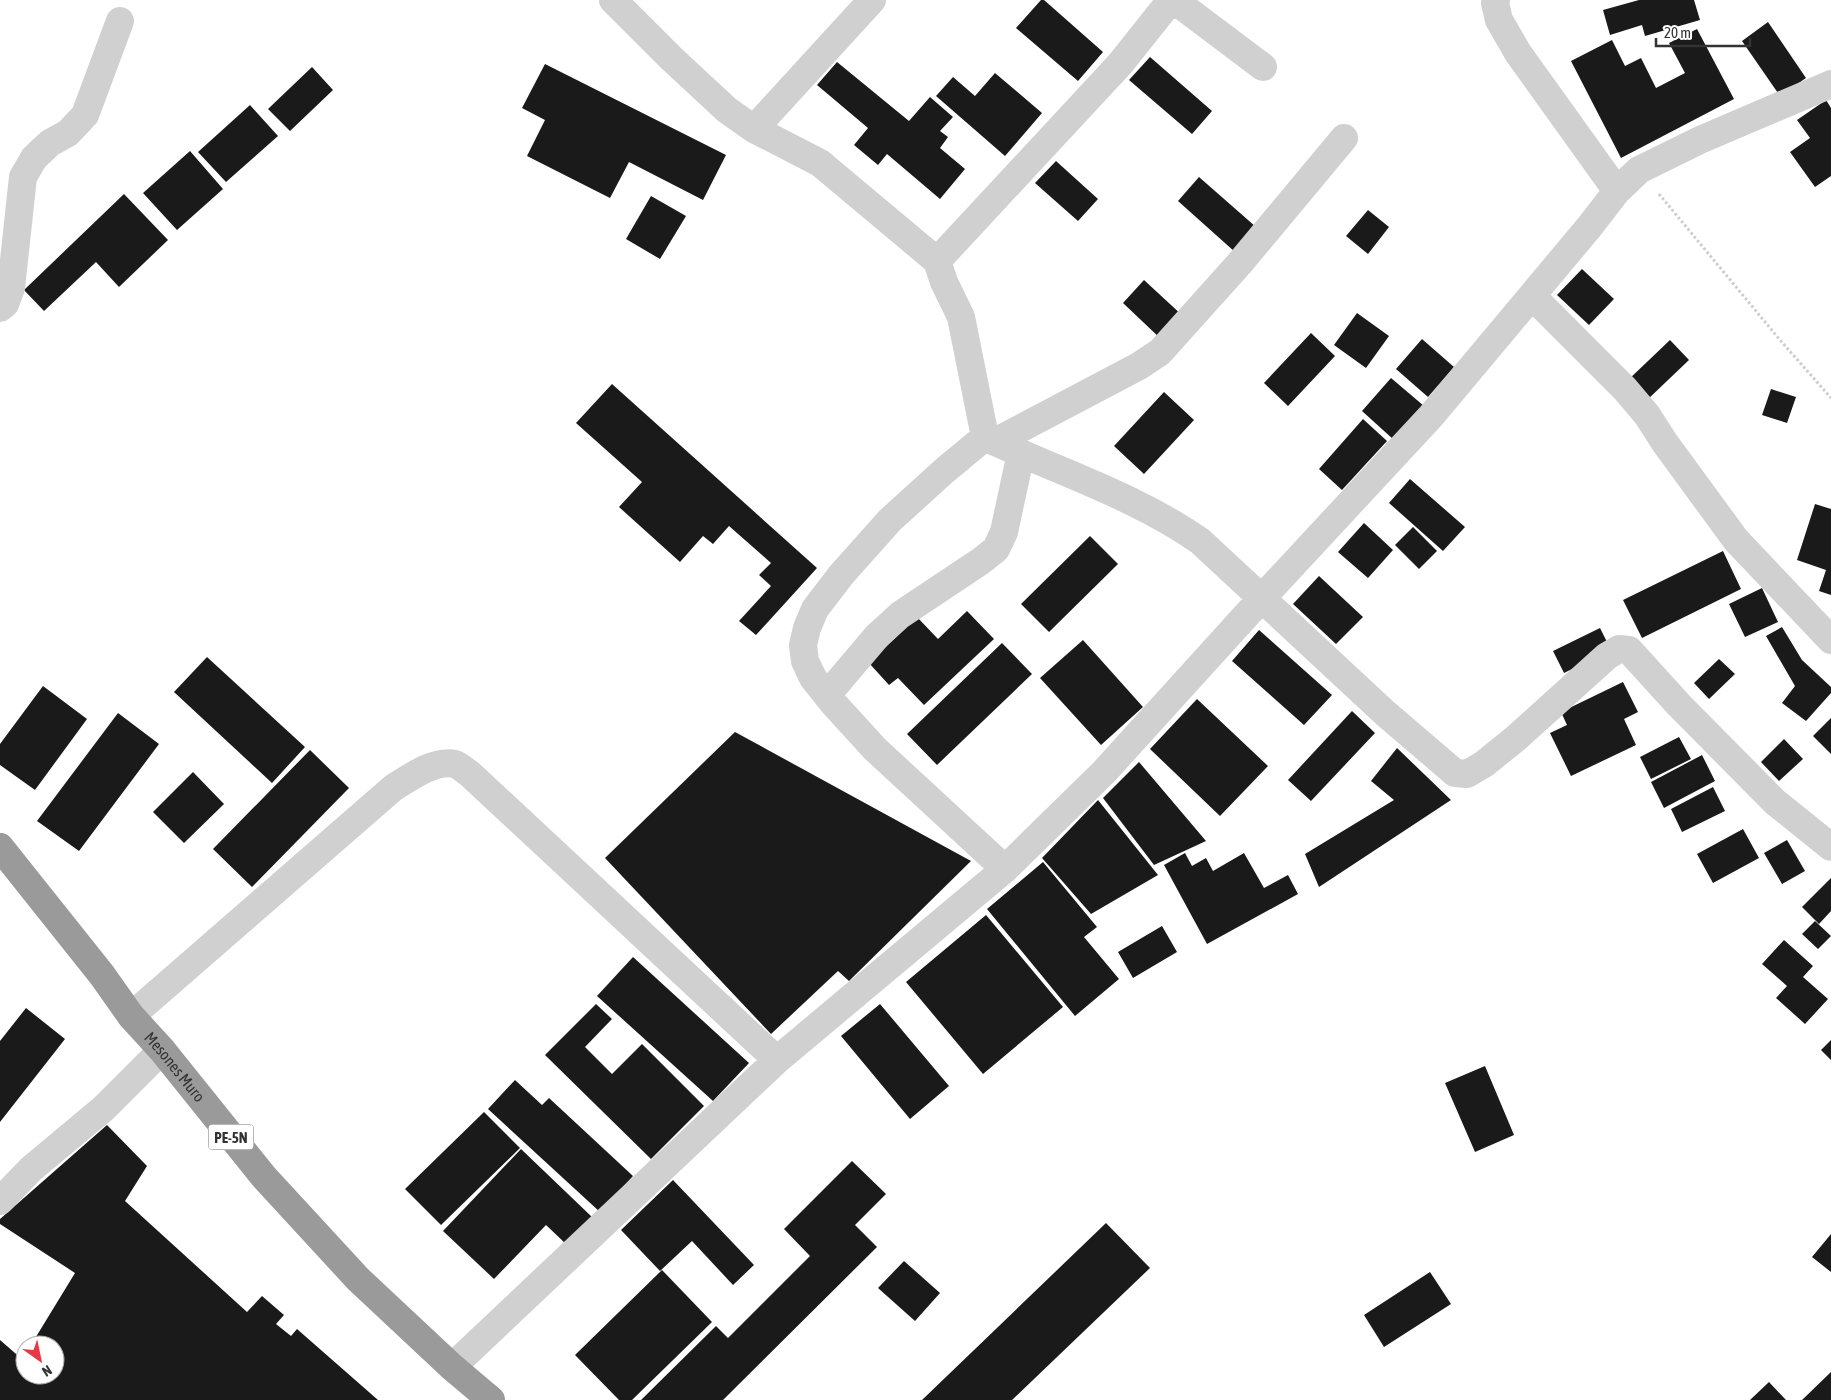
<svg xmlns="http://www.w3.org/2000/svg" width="1831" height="1400" font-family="'Asap Condensed',sans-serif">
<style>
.building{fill:#1a1a1a}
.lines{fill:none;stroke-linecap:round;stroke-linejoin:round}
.path{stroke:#cdcdcd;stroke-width:3;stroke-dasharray:2.5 2.5;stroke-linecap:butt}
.minor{stroke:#d0d0d0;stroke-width:28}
.highway{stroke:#9a9a9a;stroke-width:28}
.labels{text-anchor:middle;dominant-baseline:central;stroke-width:5;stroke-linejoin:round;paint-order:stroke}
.shield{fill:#fff;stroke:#707070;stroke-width:1}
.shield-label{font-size:15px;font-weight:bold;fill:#333}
.street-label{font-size:16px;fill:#333;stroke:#fff}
</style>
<rect width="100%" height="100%" fill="#fff"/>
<path class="building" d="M1041,0H1044L1103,52L1078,81L1016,28Z
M1639,0H1694L1700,20L1645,36L1642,25L1610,35L1603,10Z
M1768,22L1806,78L1780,96L1742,41Z
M1697,29L1734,99L1621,158L1571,61L1612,40L1625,66L1641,58L1656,88L1685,73L1669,43Z
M1150,57L1212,111L1192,134L1129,80Z
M837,62L909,121L930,97L953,117L940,131L948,137L940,148L965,169L940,199L887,154L878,165L854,145L868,128L817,85Z
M545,64L726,155L703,200L629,162L610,198L527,156L545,120L522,108Z
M312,67L333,90L290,131L268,109Z
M995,73L1042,113L1005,156L936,96L953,77L975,96Z
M1826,100L1831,108V176L1815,187L1790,152L1810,138L1797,120Z
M250,105L278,136L226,182L198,152Z
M190,151L223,189L177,230L143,193Z
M1056,161L1098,199L1078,221L1035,183Z
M1199,177L1256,227L1235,252L1178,201Z
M124,194L168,240L119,287L96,262L44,311L24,290Z
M651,196L686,216L660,259L626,239Z
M1368,210L1389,227L1368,254L1346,236Z
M1582,269L1614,299L1589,325L1557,295Z
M1144,280L1184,317L1162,340L1123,303Z
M1357,313L1389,336L1366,368L1334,345Z
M1311,333L1335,356L1288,406L1264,383Z
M1422,339L1454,367L1428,397L1396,369Z
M1670,340L1689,360L1646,401L1627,381Z
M1391,378L1424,406L1394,440L1362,411Z
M612,384L817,568L756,635L739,621L771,586L759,575L771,563L729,526L713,544L703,536L680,562L619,507L642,482L576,423Z
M1771,389L1796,397L1787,423L1762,415Z
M1164,392L1194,420L1144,474L1114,446Z
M1363,419L1387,441L1342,490L1319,469Z
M1410,479L1465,527L1443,551L1389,503Z
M1815,504L1831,509V595L1819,591L1826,570L1797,560Z
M1364,523L1393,550L1368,578L1338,552Z
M1413,527L1437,551L1419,569L1395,545Z
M1090,536L1118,564L1049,632L1021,604Z
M1723,551L1741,589L1642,638L1623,600Z
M1319,576L1363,617L1336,644L1293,604Z
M1762,588L1778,622L1745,637L1729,604Z
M967,611L994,639L924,705L898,678L889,685L869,663L917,617L938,639Z
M1782,627L1802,660L1831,687V693L1806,721L1782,703L1795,686L1766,636Z
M1600,628L1611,650L1564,673L1553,651Z
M1259,630L1332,695L1304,725L1232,661Z
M1083,640L1143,707L1101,745L1040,678Z
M1002,643L1032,674L937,765L907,734Z
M207,657L305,747L272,783L174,692Z
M1719,659L1735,674L1709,699L1694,683Z
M1623,682L1638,712L1624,719L1636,745L1571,776L1550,733L1567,725L1561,712Z
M43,686L87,719L35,790L0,765V744Z
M1197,699L1268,766L1220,816L1150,749Z
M1352,711L1375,733L1311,801L1288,780Z
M118,713L159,744L79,851L37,821Z
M1831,718V754L1813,736Z
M735,732L971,861L849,981L838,971L771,1034L605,858Z
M1679,737L1691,759L1651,779L1640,757Z
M1784,739L1803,759L1779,781L1761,762Z
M1397,748L1451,800L1319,887L1305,854L1394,800L1371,781Z
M310,750L349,788L252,887L213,849Z
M1702,755L1715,781L1664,808L1651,782Z
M1139,762L1206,841L1154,865L1103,798Z
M193,772L224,804L184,843L153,812Z
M1713,787L1725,811L1682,832L1671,809Z
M1098,800L1158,875L1091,914L1042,858Z
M1743,829L1759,858L1713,883L1697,854Z
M1787,840L1805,871L1782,884L1764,853Z
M1185,853L1192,866L1206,858L1213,871L1244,853L1264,888L1288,875L1298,894L1207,944L1164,865Z
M1043,862L1097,927L1084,937L1119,979L1075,1016L987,909Z
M1831,878V911L1819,924L1802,907Z
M986,915L1063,1007L983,1074L906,982Z
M1815,921L1831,936L1818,949L1802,934Z
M1162,926L1177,952L1133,978L1118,952Z
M1784,940L1813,966L1803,977L1828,999L1805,1024L1776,998L1787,986L1762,964Z
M633,957L749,1063L713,1101L597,996Z
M596,1004L612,1019L585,1047L612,1074L642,1044L704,1106L651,1159L545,1055Z
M880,1004L949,1086L910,1119L841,1036Z
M26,1008L65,1039L0,1122V1041Z
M1831,1040V1060L1821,1050Z
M1485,1066L1514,1135L1475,1152L1445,1083Z
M515,1080L542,1105L549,1098L633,1176L600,1212L488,1109Z
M484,1112L520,1148L441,1225L405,1189Z
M107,1125L147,1166L125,1201L247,1312L262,1296L284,1315L276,1324L291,1336L297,1329L378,1400H0V1340L23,1360L25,1356V1375H55V1345H31L75,1273L0,1224V1219Z
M521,1149L592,1217L566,1244L546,1225L494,1279L443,1231Z
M852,1161L886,1194L855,1225L877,1247L723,1400H641L716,1326L728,1338L810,1256L784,1229Z
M673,1180L754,1265L733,1285L692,1241L660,1271L621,1230Z
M1106,1223L1150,1268L1012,1400H922Z
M1831,1234V1272L1812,1257Z
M904,1261L940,1293L915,1321L878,1288Z
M662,1270L712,1322L632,1400H619L575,1355Z
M1430,1272L1451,1304L1384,1347L1364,1315Z
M1831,1372V1400H1802Z
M1769,1382L1786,1400H1750Z"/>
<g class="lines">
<path class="path" d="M1659,194L1780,340L1831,398"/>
<path class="minor" d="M613,0L671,58L727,110L754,129L820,163L937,261L944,282L961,317L985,437L944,471L890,520L841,575L815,609L807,628L803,645L805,661L813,678L833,703L875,749L1005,869
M1174,0L1263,67
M1496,0L1495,3L1499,20L1518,53L1617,191
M754,129L872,0
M937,261L1120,64L1171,0
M1532,296L1625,389L1647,415L1665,443L1736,540L1831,640
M0,308L5,304L11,288L23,177L34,158L50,143L68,133L85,115L120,21
M985,437C1056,471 1134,495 1200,541L1385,713L1455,773L1467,774L1484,764L1515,739L1607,656L1619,649L1629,650L1679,705L1775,802L1831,847
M995,442L1139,366L1160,352L1239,264L1344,138
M827,695L877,636L900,615L981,561L996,549L1004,532L1021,453
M131,1016L393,788C409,778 435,759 455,764C460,766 467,772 471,775L777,1060
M0,1201L31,1169L104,1108L162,1050
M452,1367L777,1060L1005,869L1104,772L1261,599L1431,416L1590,226L1617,191L1639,170L1700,140L1831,84"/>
<path class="highway" id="s1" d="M0,847L102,975L131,1016L162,1050L264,1177L358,1279L452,1367L491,1400"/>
</g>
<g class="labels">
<rect class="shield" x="208.5" y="1124.5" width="45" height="25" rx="4"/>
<g class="shield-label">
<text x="231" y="1137">PE-5N</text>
</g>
<g class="street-label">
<text stroke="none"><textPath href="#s1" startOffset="281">Mesones Muro</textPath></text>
</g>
</g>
<g transform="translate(40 1360) rotate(147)"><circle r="24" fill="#ffffff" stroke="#adadad"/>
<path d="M0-4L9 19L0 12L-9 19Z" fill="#e63946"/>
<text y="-8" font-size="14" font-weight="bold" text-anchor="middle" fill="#333333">N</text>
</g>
<path d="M1656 38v8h94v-8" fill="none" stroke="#333333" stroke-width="2.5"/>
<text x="1664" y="38" font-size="15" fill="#333333" stroke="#ffffff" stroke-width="4" paint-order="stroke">20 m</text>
</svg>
